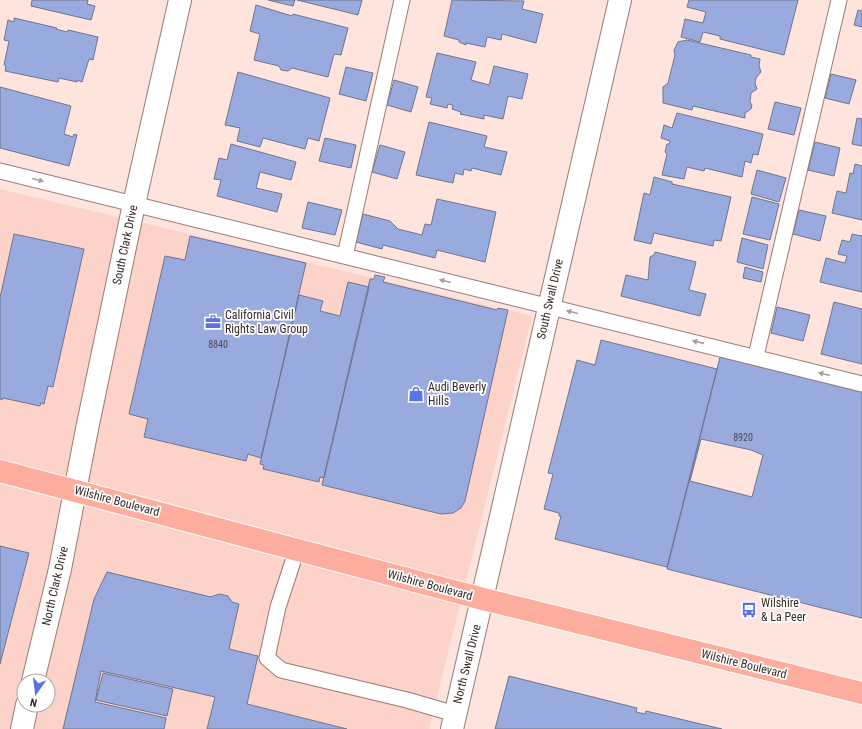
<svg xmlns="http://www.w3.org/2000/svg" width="862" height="729" font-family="'Roboto Condensed',sans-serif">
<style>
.built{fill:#fdd2c9;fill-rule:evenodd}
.building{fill:#99aade;stroke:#6d768f;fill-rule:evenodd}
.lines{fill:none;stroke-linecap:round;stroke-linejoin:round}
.service-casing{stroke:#997b74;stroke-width:17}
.minor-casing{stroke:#997b74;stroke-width:24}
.primary-casing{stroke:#fff;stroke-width:24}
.service{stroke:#fff;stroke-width:15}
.minor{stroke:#fff;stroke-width:22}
.primary{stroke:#fdad9d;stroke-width:22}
.oneway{fill:#a59f9e}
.labels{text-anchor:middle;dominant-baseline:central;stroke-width:3.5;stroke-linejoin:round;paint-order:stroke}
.number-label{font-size:10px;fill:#4f4a55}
.street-label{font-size:12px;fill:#362a27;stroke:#fff}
.poi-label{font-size:12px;fill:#362a27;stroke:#fff;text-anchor:start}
</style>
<rect width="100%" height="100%" fill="#ffe3dd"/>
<path class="built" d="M0,189L532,316L429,729H0ZM24,681H48V705H24Z"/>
<path class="building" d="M32,0H88L87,4L95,6L91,20L31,6Z
M268,0H295L293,6Z
M297,0H362L358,15Z
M452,0L524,1L522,9L543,14L536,43L502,34L501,40L487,37L485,47L466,43V45L459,42V40L444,36Z
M689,0H798L784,55L720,39V36L703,32L700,42L681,37L685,19L703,23L706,12L687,7Z
M256,5L292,16L293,14L348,28L341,55L334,54L328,77L292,68L288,71L281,70L279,66L254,60L260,34L250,31Z
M858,10L862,11V27L854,25Z
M14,18L57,28L56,29L67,32L68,30L98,37L93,60L89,59L82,82L77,80V82L59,78L58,82L5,71L6,66L4,65L9,41L4,40L8,20L14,22Z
M687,40L751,55V57L760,59L759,66L761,72L756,78L755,83L757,89L751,93L750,102L752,105L751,109L745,113V118L693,106L692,110L663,103V87L668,83L675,55L674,50L678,42Z
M437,53L476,62L471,80L489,85L494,66L528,74L522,99L508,96L503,119L484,115V119L460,114L461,112L452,109L453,105L448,104L447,108L430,104L432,98L426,97Z
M346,67L373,73L366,101L339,94Z
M238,72L330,98L319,141L308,138L305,149L263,138L260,147L237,141L240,128L225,125Z
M831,74L856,80L849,104L825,98Z
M394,80L418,87L411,112L387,105Z
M0,87L71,106L64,134L73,137L74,134L77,135L69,166L0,148Z
M775,102L801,108L794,135L768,129Z
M677,113L763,134L758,155L753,154L751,163L745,161L742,177L705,168L704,171L687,167L684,179L662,175L667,154L665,152L667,144H669L670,141L661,138L664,125L672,128Z
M857,118L862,119V146L852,144Z
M429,122L487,136L484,147L507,152L501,175L472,168L471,171L464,169L463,175L455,173L453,183L416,175Z
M325,138L356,145L351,168L319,161Z
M815,142L840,148L834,176L808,170Z
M231,144L296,162L291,180L260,172L256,188L282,194L277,212L217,196L221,180L214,179L219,158L227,160Z
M380,145L405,152L397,179L372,172Z
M855,164L862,166V220L832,213L837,191L846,193L850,173L853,174Z
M757,170L786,178L779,202L751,194Z
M654,177L672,182V184L731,197L721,241L714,240L713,246L654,233L651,244L634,240L644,193L650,195Z
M752,197L779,204L770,240L743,234Z
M437,199L496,212L485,262L437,250L435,258L383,245L382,249L356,242L363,214L390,221L398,229L422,235L425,224L431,225Z
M308,202L342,210L335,235L302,228Z
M799,210L826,216L820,241L793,234Z
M14,234L84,249L53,387L48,386L44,404L41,403L40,406L3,398L2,400L0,399V298Z
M852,234L862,236V292L820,282L826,258L845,263L847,256L838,254L842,240L850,242Z
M190,236L306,263L261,458L248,454L246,461L144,437L148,419L129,414L165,256L185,260Z
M742,238L768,245L763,269L737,262Z
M655,252L696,262L689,290L706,294L700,316L621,296L626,275L648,280L650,257L654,255Z
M745,267L763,272L761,282L743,278Z
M375,275L385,277L383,282L497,310L498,308L508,310L465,501L461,508L453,513L441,514L322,485L370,279H374Z
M348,282L369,287L324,478L320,477L319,482L263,469L264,465L260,464L299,295L323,301L320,311L340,316Z
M834,302L862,309V364L821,354Z
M777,307L810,315L803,341L771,333Z
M601,340L717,369L667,567L555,539L561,516H559V513L544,509L553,474L548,473L577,360L595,365Z
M720,357L862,392V618L667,569ZM701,439L751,450L763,455L752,497L690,481Z
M0,546L29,553L0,664Z
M107,572L211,597L219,594L228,596L232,602L239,604L229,649L258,656L247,704L347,729H207L215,697L101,671L95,702L166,718L164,729H63L94,599Z
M103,673L173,689L167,716L96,700Z
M509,676L637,708L636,712L645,714L646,711L722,729H495Z"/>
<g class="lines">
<defs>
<path id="service" d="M0,171L862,384
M345,256L402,0
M756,356L839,0
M297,549L278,607L267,658L281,670L407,700L455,714"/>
<path id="minor" d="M33,681L60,569L87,429L134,204L180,0
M22,729L27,705
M452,729L620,0"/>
<path id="primary" d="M0,471L483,599L862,693"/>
</defs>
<use href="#service" class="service-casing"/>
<use href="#minor" class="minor-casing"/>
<use href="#primary" class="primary-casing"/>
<use href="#service" class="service"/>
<use href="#minor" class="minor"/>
<use href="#primary" class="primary"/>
</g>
<defs><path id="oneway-solid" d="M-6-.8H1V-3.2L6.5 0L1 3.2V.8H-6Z"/></defs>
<g class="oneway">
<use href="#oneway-solid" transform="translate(38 180) rotate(14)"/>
<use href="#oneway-solid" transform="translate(445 281) rotate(-166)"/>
<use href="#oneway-solid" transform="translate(572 312) rotate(-166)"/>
<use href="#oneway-solid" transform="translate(698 342) rotate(-167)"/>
<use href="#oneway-solid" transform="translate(824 374) rotate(-166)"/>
</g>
<defs>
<symbol id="office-bare" viewBox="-9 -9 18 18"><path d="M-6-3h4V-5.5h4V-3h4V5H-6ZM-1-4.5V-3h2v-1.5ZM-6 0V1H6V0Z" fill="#5873e9" stroke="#fff" stroke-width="2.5" paint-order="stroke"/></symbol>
<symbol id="shop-bare" viewBox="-9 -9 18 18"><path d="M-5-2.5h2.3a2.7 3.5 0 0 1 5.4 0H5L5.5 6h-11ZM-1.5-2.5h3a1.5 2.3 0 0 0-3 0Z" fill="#5873e9" stroke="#fff" stroke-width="2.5" paint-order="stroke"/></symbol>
<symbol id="bus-bare" viewBox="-9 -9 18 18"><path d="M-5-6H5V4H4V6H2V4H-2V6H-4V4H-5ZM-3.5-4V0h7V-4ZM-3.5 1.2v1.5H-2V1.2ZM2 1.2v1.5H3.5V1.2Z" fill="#5873e9" stroke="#fff" stroke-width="2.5" paint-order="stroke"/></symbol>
</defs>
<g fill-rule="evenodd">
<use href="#office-bare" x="202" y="311" width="22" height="22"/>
<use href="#shop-bare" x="405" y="383" width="22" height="22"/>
<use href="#bus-bare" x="738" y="599" width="22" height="22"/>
</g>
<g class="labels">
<g class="number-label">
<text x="218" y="344">8840</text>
<text x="743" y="437">8920</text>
</g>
<g class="street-label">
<text transform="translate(125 245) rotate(-78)">South Clark Drive</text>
<text transform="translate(550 299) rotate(-77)">South Swall Drive</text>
<text transform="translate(117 501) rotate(15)">Wilshire Boulevard</text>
<text transform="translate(430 585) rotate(15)">Wilshire Boulevard</text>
<text transform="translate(55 586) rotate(-77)">North Clark Drive</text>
<text transform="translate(467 664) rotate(-76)">North Swall Drive</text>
<text transform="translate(744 664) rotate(14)">Wilshire Boulevard</text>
</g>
<g class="poi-label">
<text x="225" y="315">California Civil<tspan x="225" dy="14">Rights Law Group</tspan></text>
<text x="428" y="387">Audi Beverly<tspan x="428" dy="14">Hills</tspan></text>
<text x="761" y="603">Wilshire<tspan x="761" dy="14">&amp; La Peer</tspan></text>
</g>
</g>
<g transform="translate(36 693) rotate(194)"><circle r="19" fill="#ffffff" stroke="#afaaa9"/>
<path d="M0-3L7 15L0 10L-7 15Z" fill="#5873e9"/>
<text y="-6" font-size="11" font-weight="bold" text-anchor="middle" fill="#362a27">N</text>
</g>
</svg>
